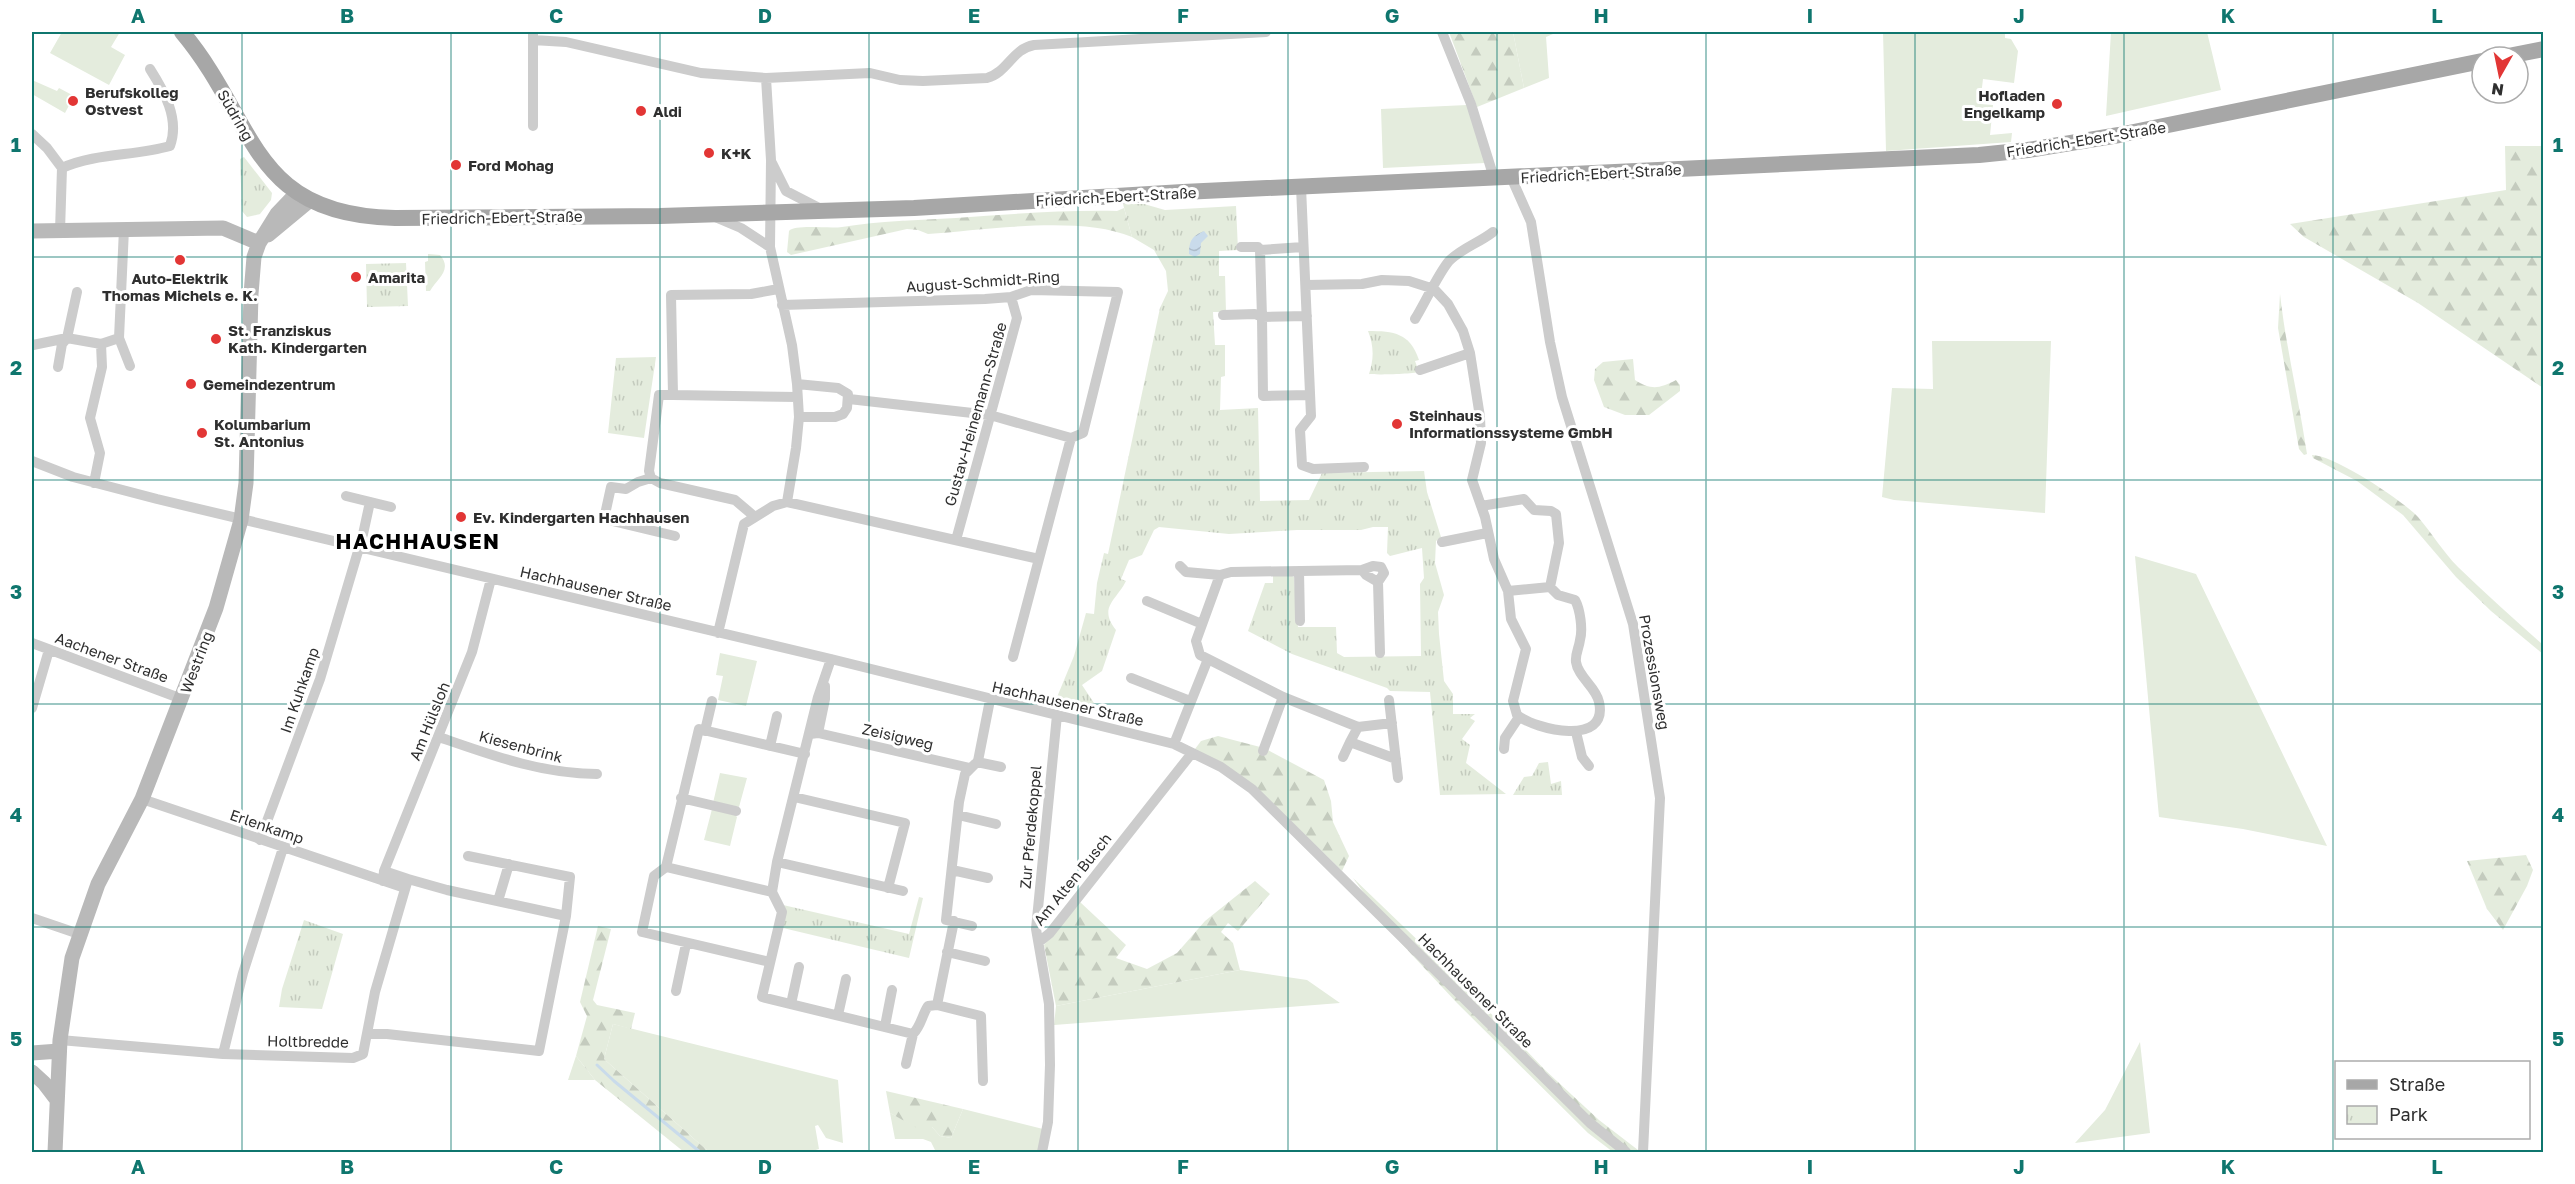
<svg xmlns="http://www.w3.org/2000/svg" width="2575" height="1184" font-family="'Golos Text',sans-serif">
<style>
.grass{fill:#e4ecdd}
.forest{fill:url(#forest-firs)}
.park{fill:url(#park-tufts)}
.water{fill:url(#water-waves)}
.lines{fill:none;stroke-linecap:round;stroke-linejoin:round}
.stream{stroke:#c9dbeb;stroke-width:3}
.street{stroke:#ccc;stroke-width:10}
.secondary{stroke:#b9b9b9;stroke-width:15}
.primary{stroke:#a7a7a7;stroke-width:16}
.grid{fill:none;stroke:#0f766e;stroke-width:1.5;stroke-opacity:0.55}
.poi-dot{fill:#e23635;stroke:#fff;stroke-width:2}
.labels{text-anchor:middle;dominant-baseline:central;stroke-width:6;stroke-linejoin:round;paint-order:stroke}
.poi-label{font-size:15px;font-weight:bold;fill:#2f2f2f;stroke:#fff;text-anchor:start}
.street-label{font-size:15px;fill:#2f2f2f;stroke:#fff}
.district-label{font-size:21px;font-weight:bold;letter-spacing:1.5px;fill:#000;stroke:#fff}
.neatline{fill:none;stroke:#0f766e;stroke-width:2}
.grid-label{font-size:20px;text-anchor:middle;font-weight:bold;fill:#0f766e}
</style>
<defs>
<pattern id="forest-firs" width="22" height="20" patternUnits="userSpaceOnUse" patternTransform="scale(1.5)"><rect width="22" height="20" fill="#e4ecdd"/><path d="M5 1l3.5 6h-7zM16 11l3.5 6h-7z" fill="#c4cbbe"/></pattern>
<pattern id="park-tufts" width="24" height="20" patternUnits="userSpaceOnUse" patternTransform="scale(1.5)"><rect width="24" height="20" fill="#e4ecdd"/><path d="M3 7l-1-3M5 7V3M7 7l1-3M15 17l-1-3M17 17v-4M19 17l1-3" fill="none" stroke="#c4cbbe"/></pattern>
<pattern id="water-waves" width="16" height="10" patternUnits="userSpaceOnUse" patternTransform="scale(1.5)"><rect width="16" height="10" fill="#c9dbeb"/><path d="M0 5q4-4 8 0t8 0" fill="none" stroke="#adbcca"/></pattern>
</defs>
<rect width="100%" height="100%" fill="#fff"/>
<path class="grass" d="M62,32H120L111,47L125,55L109,85L50,53Z
M1513,32H1589L1553,34L1546,37L1549,78L1524,88Z
M1883,32H2005V38L2011,39L2018,51L2014,83L1983,79L1980,104L1993,105L1990,135L2012,133L2011,142L1886,151Z
M2111,32H2207L2221,90L2106,116Z
M32,80L57,91L59,88L74,96L65,113L32,94Z
M1467,105L1485,163L1383,168L1381,109Z
M428,254L440,255C453,270 437,279 430,291H426L425,262L428,261Z
M1932,341H2051L2045,513L1894,500L1882,497L1892,388L1933,389Z
M2135,556L2196,574L2327,846L2243,829L2159,817Z
M720,653L757,661L746,706L718,700L723,676L716,675Z
M720,773L747,778L739,807L713,803Z
M712,809L733,813L737,817L730,846L704,840Z
M1240,970L1307,980L1340,1003L1054,1025L1056,1006Z
M613,1024L838,1080L843,1143L826,1138L818,1125L815,1126L819,1149L809,1152H709L604,1059Z
M2140,1042L2150,1133L2075,1143L2105,1110Z
M576,1056L595,1080H568Z
M963,1109L1043,1129L1038,1152H936L931,1142L923,1139H895L890,1113L917,1127H932L940,1136L951,1138Z"/>
<path class="forest" d="M1449,32H1513L1524,88L1477,107Z
M2505,146H2543V388L2418,303L2304,237L2290,224L2506,190Z
M1124,208L1132,237C1079,215 985,230 928,234L918,230L907,229L791,255L787,252L789,231C795,224 829,229 842,227C880,221 918,220 956,218C1010,214 1063,210 1117,211Z
M2280,294C2286,348 2299,400 2307,454L2304,455L2299,449L2278,328Z
M1633,359L1635,380C1651,390 1659,389 1676,380L1680,385V391L1649,415H1625L1604,407L1594,380L1595,369L1603,362Z
M2312,455C2334,455 2402,500 2418,517C2432,533 2443,552 2458,567C2486,594 2514,619 2543,645V654L2491,611L2456,577L2403,515L2357,481L2313,458Z
M1218,736L1264,748L1324,780L1331,801L1333,822L1349,856L1342,871L1255,786L1195,749L1201,741Z
M2526,855L2533,870L2527,886L2503,930L2487,909L2467,861Z
M1353,878L1456,977L1545,1070L1599,1120L1638,1150V1152H1613L1588,1133L1457,1003L1400,942Z
M1255,881L1270,894L1238,931L1228,923L1221,932L1233,943L1240,970L1056,1006L1044,945L1080,902L1126,945L1116,958L1147,969L1177,953L1205,921Z
M598,926L611,929L593,1000L597,1005L635,1013L631,1029L613,1024L604,1059L709,1152H684L595,1080L576,1056L587,1016L580,1002Z
M886,1091L963,1109L951,1138L940,1136L932,1127L917,1128L890,1113Z"/>
<path class="park" d="M244,157L272,193L271,200L260,214L247,217L242,211L240,159Z
M1123,204H1144L1165,210L1236,206L1238,250L1219,251V276H1225L1226,312H1213L1215,345H1225V376L1221,377L1220,410L1258,408L1260,501L1309,500L1322,473L1424,471L1427,492L1441,537L1436,541L1435,563L1444,595L1438,612L1439,634L1444,681L1453,694V714H1475L1470,718L1475,721L1462,739L1470,745L1466,763L1506,794L1440,795L1430,692L1390,691L1387,688L1292,654L1248,631L1265,583H1273V576H1292L1294,577L1298,627H1336L1337,653L1344,657L1421,656L1420,584L1424,578L1422,548L1390,556L1387,553L1388,527H1373L1361,530H1297L1229,534L1159,527L1154,530L1142,555L1129,560L1121,579L1126,581C1116,601 1098,607 1116,630L1102,671L1082,685L1100,712L1055,702L1074,656L1086,613L1094,614L1097,583L1104,553L1108,554L1160,308L1168,291L1166,271L1154,250L1132,237Z
M406,263L408,306L367,307L366,264Z
M1368,331C1394,331 1410,333 1419,360L1415,361L1419,372C1411,374 1376,375 1369,374C1374,359 1374,346 1368,331Z
M656,357L644,438L608,433L616,358Z
M1548,762L1551,784L1561,781L1562,795H1513L1524,777L1532,776L1539,763Z
M919,897L923,898L909,958L783,928V905L909,934Z
M304,920L343,934L322,1009L279,1007L282,989Z"/>
<path class="water" d="M1204,231L1208,236L1201,243L1200,254L1195,257L1189,254C1189,241 1192,236 1204,231Z"/>
<g class="lines">
<path class="stream" d="M597,1065L614,1081L700,1152"/>
<path class="street" d="M1442,32L1471,104L1494,178
M533,40L566,42L701,73L766,78L870,73L900,80L923,81L987,78C1008,72 1012,49 1034,45L1266,32
M533,126V32
M32,134L47,148L62,168L60,231
M772,163L786,191L819,208
M62,168C95,153 135,156 170,146C180,119 164,91 150,69
M1511,177L1531,222L1550,342L1562,397L1633,624L1660,798L1643,1152
M1301,187L1311,416L1300,430L1302,465L1313,469L1364,467
M715,217L741,228L770,247
M1241,247H1258L1260,250
M1303,247L1260,250L1262,317L1307,316
M1306,285L1362,284L1382,280L1409,281L1434,289L1448,304L1463,331L1470,353L1480,417L1481,443L1472,480L1485,517L1494,559L1508,591L1511,619L1526,649L1513,701L1517,715C1536,730 1609,747 1599,702C1596,687 1578,677 1576,662C1575,654 1579,648 1580,640C1583,629 1580,609 1575,600L1558,595L1550,587L1559,543L1556,514L1551,511L1534,510L1524,499L1481,506
M782,305L985,299L1011,297L1031,290L1118,292L1083,433L1071,438L1013,657
M1223,315L1255,314L1262,317L1263,396L1310,395
M1415,319C1425,303 1438,274 1449,261C1462,248 1479,243 1493,232
M119,338L130,366
M33,345L67,338L101,344
M58,367L62,344L67,338L77,292
M1420,370L1470,353
M797,384L838,388L848,394L847,408L843,414L835,417H799
M673,395L797,397
M849,399L990,415L1071,438
M32,461L73,477L157,499L831,659L1174,744L1221,767L1252,789L1590,1123L1626,1152
M651,478L638,482L626,489L611,487L604,519L675,536
M94,483L100,453L90,418L102,367L101,344L119,338L124,229
M346,496L391,507
M787,502L1039,559
M755,517L735,500L660,483L651,478L649,471L659,395H673L671,295L751,294L778,289
M956,540L1017,318L1011,297
M1442,542L1487,533
M360,548L370,502
M1180,566L1186,572L1220,575
M1299,571L1300,621
M1378,582L1380,653
M1508,591L1550,587
M1147,601L1202,624
M718,633L744,524L773,506L787,502L796,448L799,417L797,384L792,345L770,247L771,160L766,78
M32,643L182,699
M831,659L818,697L777,862L772,892L782,912L762,997L913,1034C921,1026 922,1015 928,1006L937,1005L981,1016L983,1081
M1208,659L1283,697L1358,727L1392,723
M1131,678L1190,701
M1389,700L1398,778
M32,708L49,650
M1358,727L1350,742L1396,759
M705,731L712,701
M1576,732L1582,757L1589,766
M818,733L825,699V686
M810,734L818,733L970,768
M439,737C491,755 542,774 597,774
M1174,744L1208,659L1200,655L1196,641L1220,575L1231,572L1362,570L1366,575L1378,582L1384,573L1381,567L1373,566L1362,570
M770,746L777,716
M1504,749L1505,738L1519,717
M1263,751L1283,697
M1343,757L1350,742
M977,762L1001,767
M794,797L905,823L888,888
M681,798L736,811
M142,799L405,888
M958,815L996,824
M260,840L320,679L359,548
M777,862L903,891
M666,867L772,892
M952,870L988,878
M384,871L472,652L491,579
M408,879L447,890L566,916
M498,901L509,864
M32,918L79,934
M972,926L946,920L959,802L965,774L978,761L990,700
M1040,941L1050,933L1192,753
M947,952L985,961
M770,962L642,932L654,876L666,867L699,729L805,754
M676,991L686,944
M791,1004L799,967
M937,1005L954,921
M838,1015L846,979
M885,1026L892,990
M367,1034H387L539,1051L566,916L570,877L468,856
M60,1040L223,1054L353,1058L363,1054L375,992L408,879L384,871L383,881
M223,1054L243,973L283,848
M906,1064L913,1034
M1042,1152L1048,1122L1050,1065L1049,1004L1036,929L1057,715"/>
<path class="secondary" d="M32,231L223,228L259,243
M268,235L309,201
M32,1053L59,1051
M32,1072L44,1083L57,1100
M55,1152L60,1040L72,958L98,884L142,799L216,608L241,520L246,483L251,294L254,257L259,243L277,214L297,193"/>
<path class="primary" d="M182,32C257,121 249,215 395,218L660,216L914,208L1183,192L1979,155L2028,150L2119,135L2482,61
M2503,57L2544,49"/>
</g>
<path class="grid" d="M242,32V1152M451,32V1152M660,32V1152M869,32V1152M1078,32V1152M1288,32V1152M1497,32V1152M1706,32V1152M1915,32V1152M2124,32V1152M2333,32V1152M32,257H2544M32,480H2544M32,704H2544M32,927H2544"/>
<g class="poi-dot">
<circle cx="73" cy="101" r="6"/>
<circle cx="2057" cy="104" r="6"/>
<circle cx="641" cy="111" r="6"/>
<circle cx="709" cy="153" r="6"/>
<circle cx="456" cy="165" r="6"/>
<circle cx="180" cy="260" r="6"/>
<circle cx="356" cy="277" r="6"/>
<circle cx="216" cy="339" r="6"/>
<circle cx="191" cy="384" r="6"/>
<circle cx="1397" cy="424" r="6"/>
<circle cx="202" cy="433" r="6"/>
<circle cx="461" cy="517" r="6"/>
</g>
<g class="labels">
<g class="poi-label">
<text x="85" y="92">Berufskolleg<tspan x="85" dy="17">Ostvest</tspan></text>
<text x="2045" y="95" text-anchor="end">Hofladen<tspan x="2045" dy="17">Engelkamp</tspan></text>
<text x="653" y="111">Aldi</text>
<text x="721" y="153">K+K</text>
<text x="468" y="165">Ford Mohag</text>
<text x="368" y="277">Amarita</text>
<text x="180" y="278" text-anchor="middle">Auto-Elektrik<tspan x="180" dy="17">Thomas Michels e. K.</tspan></text>
<text x="228" y="330">St. Franziskus<tspan x="228" dy="17">Kath. Kindergarten</tspan></text>
<text x="203" y="384">Gemeindezentrum</text>
<text x="1409" y="415">Steinhaus<tspan x="1409" dy="17">Informationssysteme GmbH</tspan></text>
<text x="214" y="424">Kolumbarium<tspan x="214" dy="17">St. Antonius</tspan></text>
<text x="473" y="517">Ev. Kindergarten Hachhausen</text>
</g>
<g class="street-label">
<text transform="translate(236 115) rotate(60)">Südring</text>
<text transform="translate(2086 139) rotate(-9)">Friedrich-Ebert-Straße</text>
<text transform="translate(1601 173) rotate(-3)">Friedrich-Ebert-Straße</text>
<text transform="translate(1116 196) rotate(-3)">Friedrich-Ebert-Straße</text>
<text transform="translate(502 217) rotate(-1)">Friedrich-Ebert-Straße</text>
<text transform="translate(983 281) rotate(-4)">August-Schmidt-Ring</text>
<text transform="translate(975 414) rotate(-74)">Gustav-Heinemann-Straße</text>
<text transform="translate(596 588) rotate(13)">Hachhausener Straße</text>
<text transform="translate(112 657) rotate(20)">Aachener Straße</text>
<text transform="translate(196 662) rotate(-69)">Westring</text>
<text transform="translate(1655 672) rotate(80)">Prozessionsweg</text>
<text transform="translate(299 690) rotate(-71)">Im Kuhkamp</text>
<text transform="translate(1068 703) rotate(13)">Hachhausener Straße</text>
<text transform="translate(429 721) rotate(-68)">Am Hülsloh</text>
<text transform="translate(898 736) rotate(13)">Zeisigweg</text>
<text transform="translate(521 746) rotate(15)">Kiesenbrink</text>
<text transform="translate(267 826) rotate(19)">Erlenkamp</text>
<text transform="translate(1030 827) rotate(-85)">Zur Pferdekoppel</text>
<text transform="translate(1072 879) rotate(-51)">Am Alten Busch</text>
<text transform="translate(1476 990) rotate(45)">Hachhausener Straße</text>
<text transform="translate(308 1041) rotate(1)">Holtbredde</text>
</g>
<g class="district-label">
<text x="418" y="541">HACHHAUSEN</text>
</g>
</g>
<rect width="2575" height="1184" fill="none" stroke="#ffffff" stroke-width="66"/>
<rect x="2335" y="1061" width="195" height="78" fill="#ffffff" stroke="#acacac" stroke-width="1.5"/>
<rect x="2347" y="1080" width="30" height="9" fill="#a7a7a7" stroke="#acacac" stroke-width="1.5"/>
<text x="2389" y="1091" font-size="18" fill="#2f2f2f">Straße</text>
<rect x="2347" y="1106" width="30" height="18" fill="url(#park-tufts)" stroke="#acacac" stroke-width="1.5"/>
<text x="2389" y="1121" font-size="18" fill="#2f2f2f">Park</text>
<g transform="translate(2500 75) rotate(189)"><circle r="28" fill="#ffffff" stroke="#acacac" stroke-width="1.5"/>
<path d="M0-4.5L10 22L0 15L-10 22Z" fill="#e23635"/>
<text y="-9" font-size="16" font-weight="bold" text-anchor="middle" fill="#2f2f2f">N</text>
</g>
<rect x="33" y="33" width="2509" height="1118" class="neatline"/>
<g class="grid-label">
<text x="138" y="23">A</text>
<text x="347" y="23">B</text>
<text x="556" y="23">C</text>
<text x="765" y="23">D</text>
<text x="974" y="23">E</text>
<text x="1183" y="23">F</text>
<text x="1392" y="23">G</text>
<text x="1601" y="23">H</text>
<text x="1810" y="23">I</text>
<text x="2019" y="23">J</text>
<text x="2228" y="23">K</text>
<text x="2437" y="23">L</text>
<text x="16" y="152">1</text>
<text x="2558" y="152">1</text>
<text x="16" y="375">2</text>
<text x="2558" y="375">2</text>
<text x="16" y="599">3</text>
<text x="2558" y="599">3</text>
<text x="16" y="822">4</text>
<text x="2558" y="822">4</text>
<text x="16" y="1046">5</text>
<text x="2558" y="1046">5</text>
<text x="138" y="1174">A</text>
<text x="347" y="1174">B</text>
<text x="556" y="1174">C</text>
<text x="765" y="1174">D</text>
<text x="974" y="1174">E</text>
<text x="1183" y="1174">F</text>
<text x="1392" y="1174">G</text>
<text x="1601" y="1174">H</text>
<text x="1810" y="1174">I</text>
<text x="2019" y="1174">J</text>
<text x="2228" y="1174">K</text>
<text x="2437" y="1174">L</text>
</g>
</svg>
